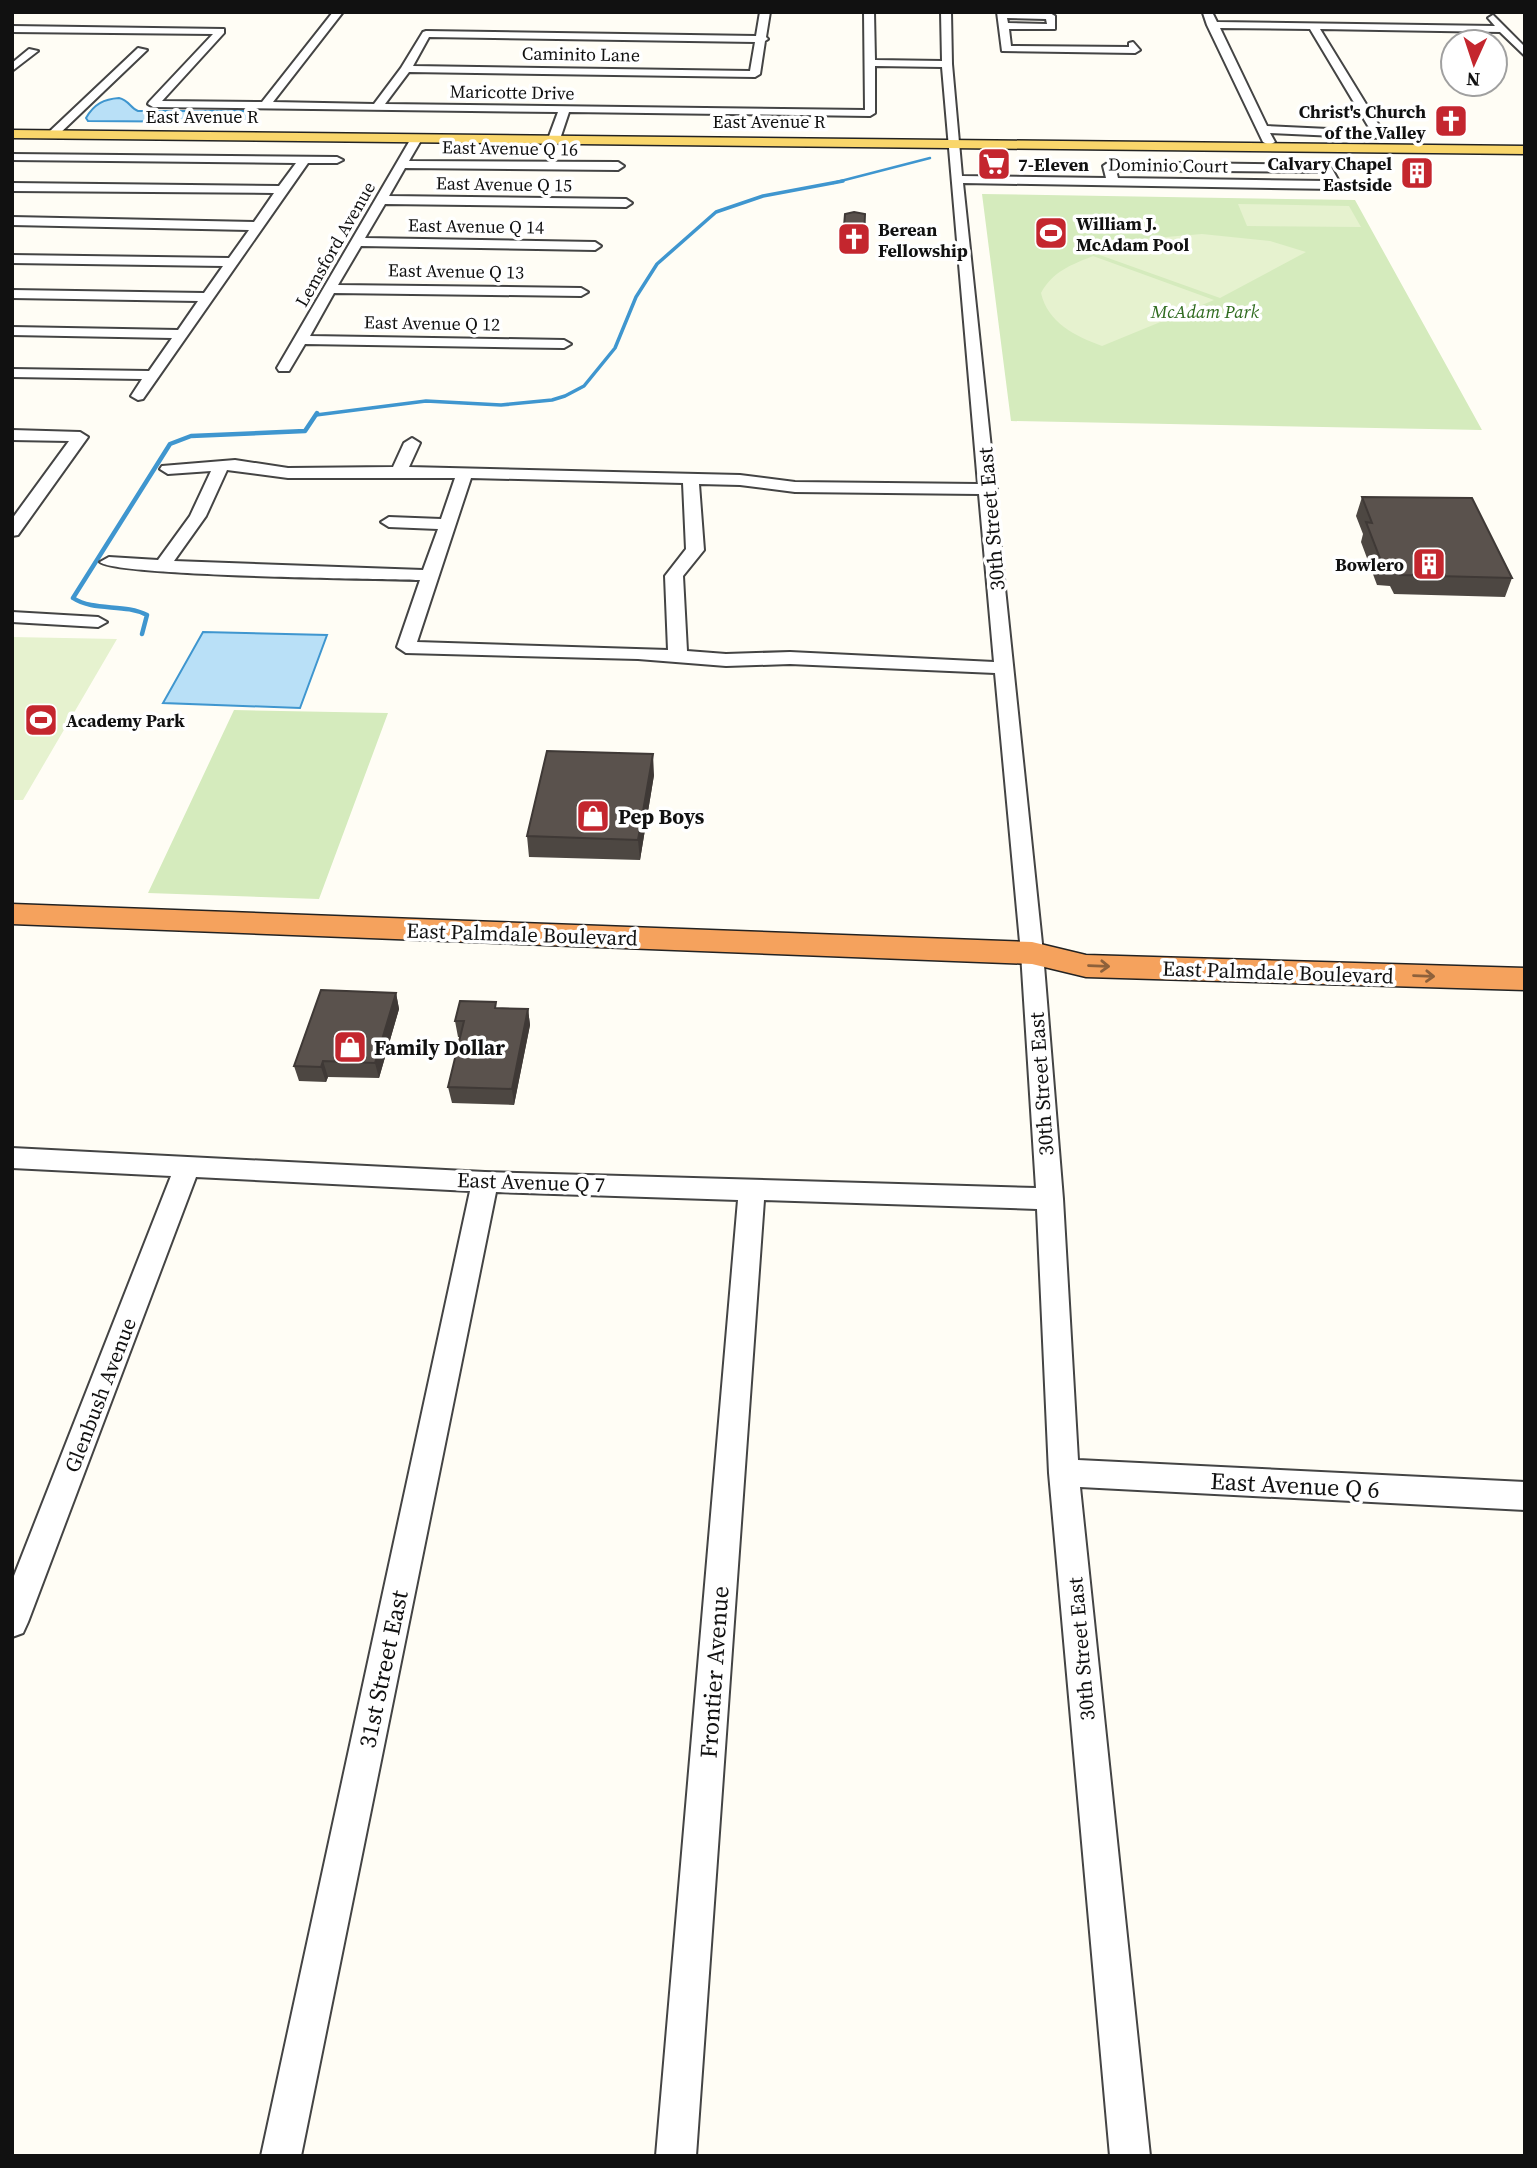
<svg xmlns="http://www.w3.org/2000/svg" width="1537" height="2168" font-family="'Source Serif 4',serif">
<style>
.green{fill:#d5ebbd}
.pitch{fill:#e6f2cf}
.water{fill:#b9e0f7;stroke:#3f96cf;stroke-width:2}
.lines{fill:none;stroke-linecap:round;stroke-linejoin:round}
.stream-far2{stroke:#3f96cf;stroke-width:2.5}
.stream-far1{stroke:#3f96cf;stroke-width:3.5}
.stream{stroke:#3f96cf;stroke-width:4.5}
.minor-casing{stroke:#444;stroke-width:4}
.major-casing{stroke:#222;stroke-width:3}
.highway-casing{stroke:#222;stroke-width:3}
.minor{fill:#fff;fill-rule:evenodd}
.major{fill:#f9d66b;fill-rule:evenodd}
.highway{fill:#f5a25d;fill-rule:evenodd}
.wall{fill:#4d4742}
.shaded-wall{fill:#3f3936}
.building{fill:#5a524d;stroke:#3f3936;stroke-width:2}
.oneway{stroke:#8e613b}
.labels{text-anchor:middle;dominant-baseline:central;stroke-width:7;stroke-linejoin:round;paint-order:stroke}
.far-street-label{font-size:18px;fill:#111;stroke:#fff}
.far-poi-label{font-size:18px;font-weight:bold;fill:#111;stroke:#fff;text-anchor:start}
.far-park-label{font-size:18px;font-style:italic;fill:#2f6b1f;stroke:#fff}
.street-label{font-size:21px;fill:#111;stroke:#fff}
.poi-label{font-size:21px;font-weight:bold;fill:#111;stroke:#fff;text-anchor:start}
.near-street-label{font-size:24px;fill:#111;stroke:#fff}
</style>
<rect width="100%" height="100%" fill="#fffdf5"/>
<path class="green" d="M982,194L1355,200L1482,430L1011,421Z
M234,710L388,713L319,899L148,893Z"/>
<path class="pitch" d="M1238,204L1349,206L1361,227L1247,226Z
M1202,234L1270,241L1306,252L1220,298L1097,254L1142,239Z
M1093,256L1214,300L1102,346C1075,336 1048,323 1041,293C1053,271 1071,265 1093,256Z
M12,637L117,639L23,800H12Z"/>
<path class="water" d="M119,98C129,100 130,108 138,111H245L256,115L248,120L225,122L88,121L86,118C94,104 104,99 119,98Z
M203,632L327,635L300,708L163,703Z"/>
<g class="lines">
<path class="stream-far2" d="M833,183L930,158"/>
<path class="stream-far1" d="M316,415L426,401L501,405L552,400L565,396L584,386L615,348L636,297L657,264L716,212L763,196L843,181"/>
<path class="stream" d="M142,634L147,615C124,603 94,612 73,598L170,444L191,436L305,431L317,413"/>
<defs>
<path id="minor" d="M333,12H343L273,102L374,104L401,68L423,32L426,31L756,36L760,12H770L766,37L768,39L765,41L760,74L755,77L409,72L385,104L865,110L864,12H874L875,60L942,61L941,12H951L952,64L962,176L1106,178L1103,166L1109,162L1327,165L1331,167L1341,185L1335,189L963,183L995,486L997,489L995,492L1043,953L1063,1199L1078,1460L1525,1482V1510L1080,1487L1150,2156H1110L1049,1473L1037,1209L764,1200L696,2156H656L738,1200L496,1192L301,2156H261L470,1191L196,1177L28,1622L23,1633L12,1637V1581L171,1176L12,1168V1148L485,1172L1036,1188L1021,953L995,673L790,664L726,666L638,659L406,653L397,647L420,580C381,579 113,576 100,562L109,557L158,560L190,516L211,471L168,474L160,469L162,466L235,460L288,468L393,467L404,443L412,438L420,443L409,467L740,475L795,482L978,484L942,67L875,66V113L870,116L569,112L560,139L554,142L548,139L558,112L153,107L148,104L149,102L213,34L12,32V26L224,29V33L162,101L262,102ZM429,37L755,42L750,71L413,66ZM1116,170L1323,172L1327,181L1118,178ZM227,470L288,478H455L441,519L389,517L381,522L389,527L438,529L423,570L174,561L206,516ZM471,478L683,483L686,549L665,576L668,650L417,642ZM699,484L740,485L795,492L979,494L994,662L790,652L726,654L687,651L683,576L704,550Z
M997,12L1050,13L1055,16V29H1009L1011,46L1129,47V43L1133,42L1140,50L1135,53L1002,51ZM1007,18L1046,19L1047,24L1008,23Z
M1212,12L1217,22L1495,26L1488,18L1493,15L1525,47V56L1500,32L1320,29L1385,135L1379,138L1270,133L1275,142L1269,145L1263,142L1207,25L1203,13ZM1220,28L1310,29L1371,131L1267,126Z
M138,48L147,50L57,136H49V132Z
M29,49L38,51L12,71V63Z
M413,135L423,137L409,161L618,162L624,166L618,170L405,168L389,196L626,199L632,203L626,207L385,204L365,238L595,242L601,246L595,250L361,246L338,285L581,288L588,292L581,296L334,293L310,336L564,340L571,344L564,348L305,344L289,371H279L277,368Z
M12,154L337,157L343,160L337,163H308L143,399L138,400L131,396L142,379L12,377V369L149,371L172,338L12,335V327L178,330L198,301L12,298V290L204,293L223,266L12,263V255L229,258L249,230L12,225V217L254,222L274,193L12,191V183L279,186L296,163L12,160Z
M12,430L80,432L88,437L18,535L12,536V519L69,441L12,440Z
M12,612L98,617L107,622L98,627L12,622Z"/>
<path id="major" d="M12,130L1525,146V154L12,138Z"/>
<path id="highway" d="M12,904L1032,942L1086,955L1525,968V990L1086,977L1032,964L12,924Z"/>
</defs>
<use href="#minor" class="minor-casing"/>
<use href="#major" class="major-casing"/>
<use href="#highway" class="highway-casing"/>
<use href="#minor" class="minor"/>
<use href="#major" class="major"/>
<use href="#highway" class="highway"/>
</g>
<path class="wall" d="M845,214L864,240V253L854,255L843,252Z
M1362,497L1512,578L1505,597L1394,594L1390,586L1377,585L1361,542L1363,534L1356,516Z
M654,775L640,860L529,857L527,836Z
M396,993L399,1009L379,1078L328,1077L326,1082L299,1081L294,1066Z
M497,1008L528,1009L530,1025L514,1105L452,1103L448,1087L460,1037H458L455,1021Z"/>
<path class="shaded-wall" d="M864,240V253L854,255V242Z
M653,754L654,775L640,860L638,840Z
M396,993L399,1009L379,1078L375,1063Z
M528,1009L530,1025L514,1105L512,1089Z
M323,1061L328,1077L326,1082L321,1067Z"/>
<path class="building" d="M854,212L865,214L864,240L854,242L843,239L845,214Z
M1362,497L1472,498L1512,578L1400,575L1396,566H1383L1366,522L1372,523Z
M547,751L653,754L638,840L527,836Z
M321,990L396,993L375,1063L323,1061L321,1067L294,1066Z
M460,1001L496,1002L495,1008L528,1009L512,1089L448,1087L464,1021H455Z"/>
<defs><path id="oneway-shaft" d="M-6 0H5M1.5-3L5.5 0L1.5 3" fill="none" stroke-width="1.6" stroke-linecap="round" stroke-linejoin="round" transform="scale(1.75)"/></defs>
<g class="oneway">
<use href="#oneway-shaft" transform="translate(1099 966) rotate(2)"/>
<use href="#oneway-shaft" transform="translate(1424 976) rotate(2)"/>
</g>
<defs>
<symbol id="church-square" viewBox="-11 -11 22 22"><rect x="-9" y="-9" width="18" height="18" rx="4" fill="#c4262e" stroke="#fff"/><path d="M-1.2-6h2.4v3.5h3.3v2.4h-3.3V6h-2.4V-.1h-3.3v-2.4h3.3Z" fill="#fff"/></symbol>
<symbol id="supermarket-square" viewBox="-11 -11 22 22"><rect x="-9" y="-9" width="18" height="18" rx="4" fill="#c4262e" stroke="#fff"/><path d="M-6-5.5h2.5l.6 2H6L4.5 2H-2.5L-4.4-4H-6ZM-1.5 3.2a1.3 1.3 0 1 0 .1 0ZM3 3.2a1.3 1.3 0 1 0 .1 0Z" fill="#fff"/></symbol>
<symbol id="building-square" viewBox="-11 -11 22 22"><rect x="-9" y="-9" width="18" height="18" rx="4" fill="#c4262e" stroke="#fff"/><path d="M-4-6H4V6H1V3H-1V6H-4ZM-2.5-4.3h1.7v1.8h-1.7ZM.8-4.3h1.7v1.8H.8ZM-2.5-1h1.7V.8h-1.7ZM.8-1h1.7V.8H.8Z" fill="#fff"/></symbol>
<symbol id="stadium-square" viewBox="-11 -11 22 22"><rect x="-9" y="-9" width="18" height="18" rx="4" fill="#c4262e" stroke="#fff"/><path d="M0-5a6.5 5 0 1 0 0 10a6.5 5 0 1 0 0-10ZM-3.5-1.8h7v3.6h-7Z" fill="#fff"/></symbol>
<symbol id="shop-square" viewBox="-11 -11 22 22"><rect x="-9" y="-9" width="18" height="18" rx="4" fill="#c4262e" stroke="#fff"/><path d="M-5-2.5h2.3a2.7 3.5 0 0 1 5.4 0H5L5.5 6h-11ZM-1.5-2.5h3a1.5 2.3 0 0 0-3 0Z" fill="#fff"/></symbol>
</defs>
<g fill-rule="evenodd">
<use href="#church-square" x="1432" y="102" width="38" height="38"/>
<use href="#supermarket-square" x="975" y="145" width="38" height="38"/>
<use href="#building-square" x="1398" y="154" width="38" height="38"/>
<use href="#stadium-square" x="1032" y="214" width="38" height="38"/>
<use href="#church-square" x="835" y="220" width="38" height="38"/>
<use href="#building-square" x="1410" y="545" width="38" height="38"/>
<use href="#stadium-square" x="22" y="701" width="38" height="38"/>
<use href="#shop-square" x="574" y="797" width="38" height="38"/>
<use href="#shop-square" x="331" y="1028" width="38" height="38"/>
</g>
<g class="labels">
<g class="far-street-label">
<text transform="translate(581 54) rotate(1)">Caminito Lane</text>
<text transform="translate(512 92) rotate(1)">Maricotte Drive</text>
<text x="202" y="116">East Avenue R</text>
<text x="769" y="121">East Avenue R</text>
<text transform="translate(510 148) rotate(1)">East Avenue Q 16</text>
<text transform="translate(1168 165) rotate(1)">Dominio Court</text>
<text transform="translate(504 184) rotate(1)">East Avenue Q 15</text>
<text transform="translate(476 226) rotate(1)">East Avenue Q 14</text>
<text transform="translate(335 244) rotate(-60)">Lemsford Avenue</text>
<text transform="translate(456 271) rotate(1)">East Avenue Q 13</text>
<text transform="translate(432 323) rotate(1)">East Avenue Q 12</text>
</g>
<g class="far-poi-label">
<text x="1426" y="111" text-anchor="end">Christ's Church<tspan x="1426" dy="21">of the Valley</tspan></text>
<text x="1392" y="163" text-anchor="end">Calvary Chapel<tspan x="1392" dy="21">Eastside</tspan></text>
<text x="1018" y="164">7-Eleven</text>
<text x="1076" y="223">William J.<tspan x="1076" dy="21">McAdam Pool</tspan></text>
<text x="878" y="229">Berean<tspan x="878" dy="21">Fellowship</tspan></text>
<text x="1404" y="564" text-anchor="end">Bowlero</text>
<text x="66" y="720">Academy Park</text>
</g>
<g class="far-park-label">
<text x="1205" y="311">McAdam Park</text>
</g>
<g class="street-label">
<text transform="translate(991 519) rotate(-95)">30th Street East</text>
<text transform="translate(522 934) rotate(2)">East Palmdale Boulevard</text>
<text transform="translate(1278 972) rotate(2)">East Palmdale Boulevard</text>
<text transform="translate(1041 1084) rotate(-94)">30th Street East</text>
<text transform="translate(531 1182) rotate(2)">East Avenue Q 7</text>
<text transform="translate(100 1395) rotate(-69)">Glenbush Avenue</text>
<text transform="translate(1081 1649) rotate(-95)">30th Street East</text>
</g>
<g class="poi-label">
<text x="618" y="816">Pep Boys</text>
<text x="374" y="1047">Family Dollar</text>
</g>
<g class="near-street-label">
<text transform="translate(1295 1485) rotate(3)">East Avenue Q 6</text>
<text transform="translate(383 1669) rotate(-78)">31st Street East</text>
<text transform="translate(714 1672) rotate(-86)">Frontier Avenue</text>
</g>
</g>
<rect width="1537" height="2168" fill="none" stroke="#111111" stroke-width="28"/>
<g transform="translate(1474 63) rotate(183)"><circle r="33" fill="#ffffff" stroke="#a0a0a0" stroke-width="2"/>
<path d="M0-5L12 26L0 18L-12 26Z" fill="#c4262e"/>
<text y="-10" font-size="19" font-weight="bold" text-anchor="middle" fill="#111111">N</text>
</g>
</svg>
